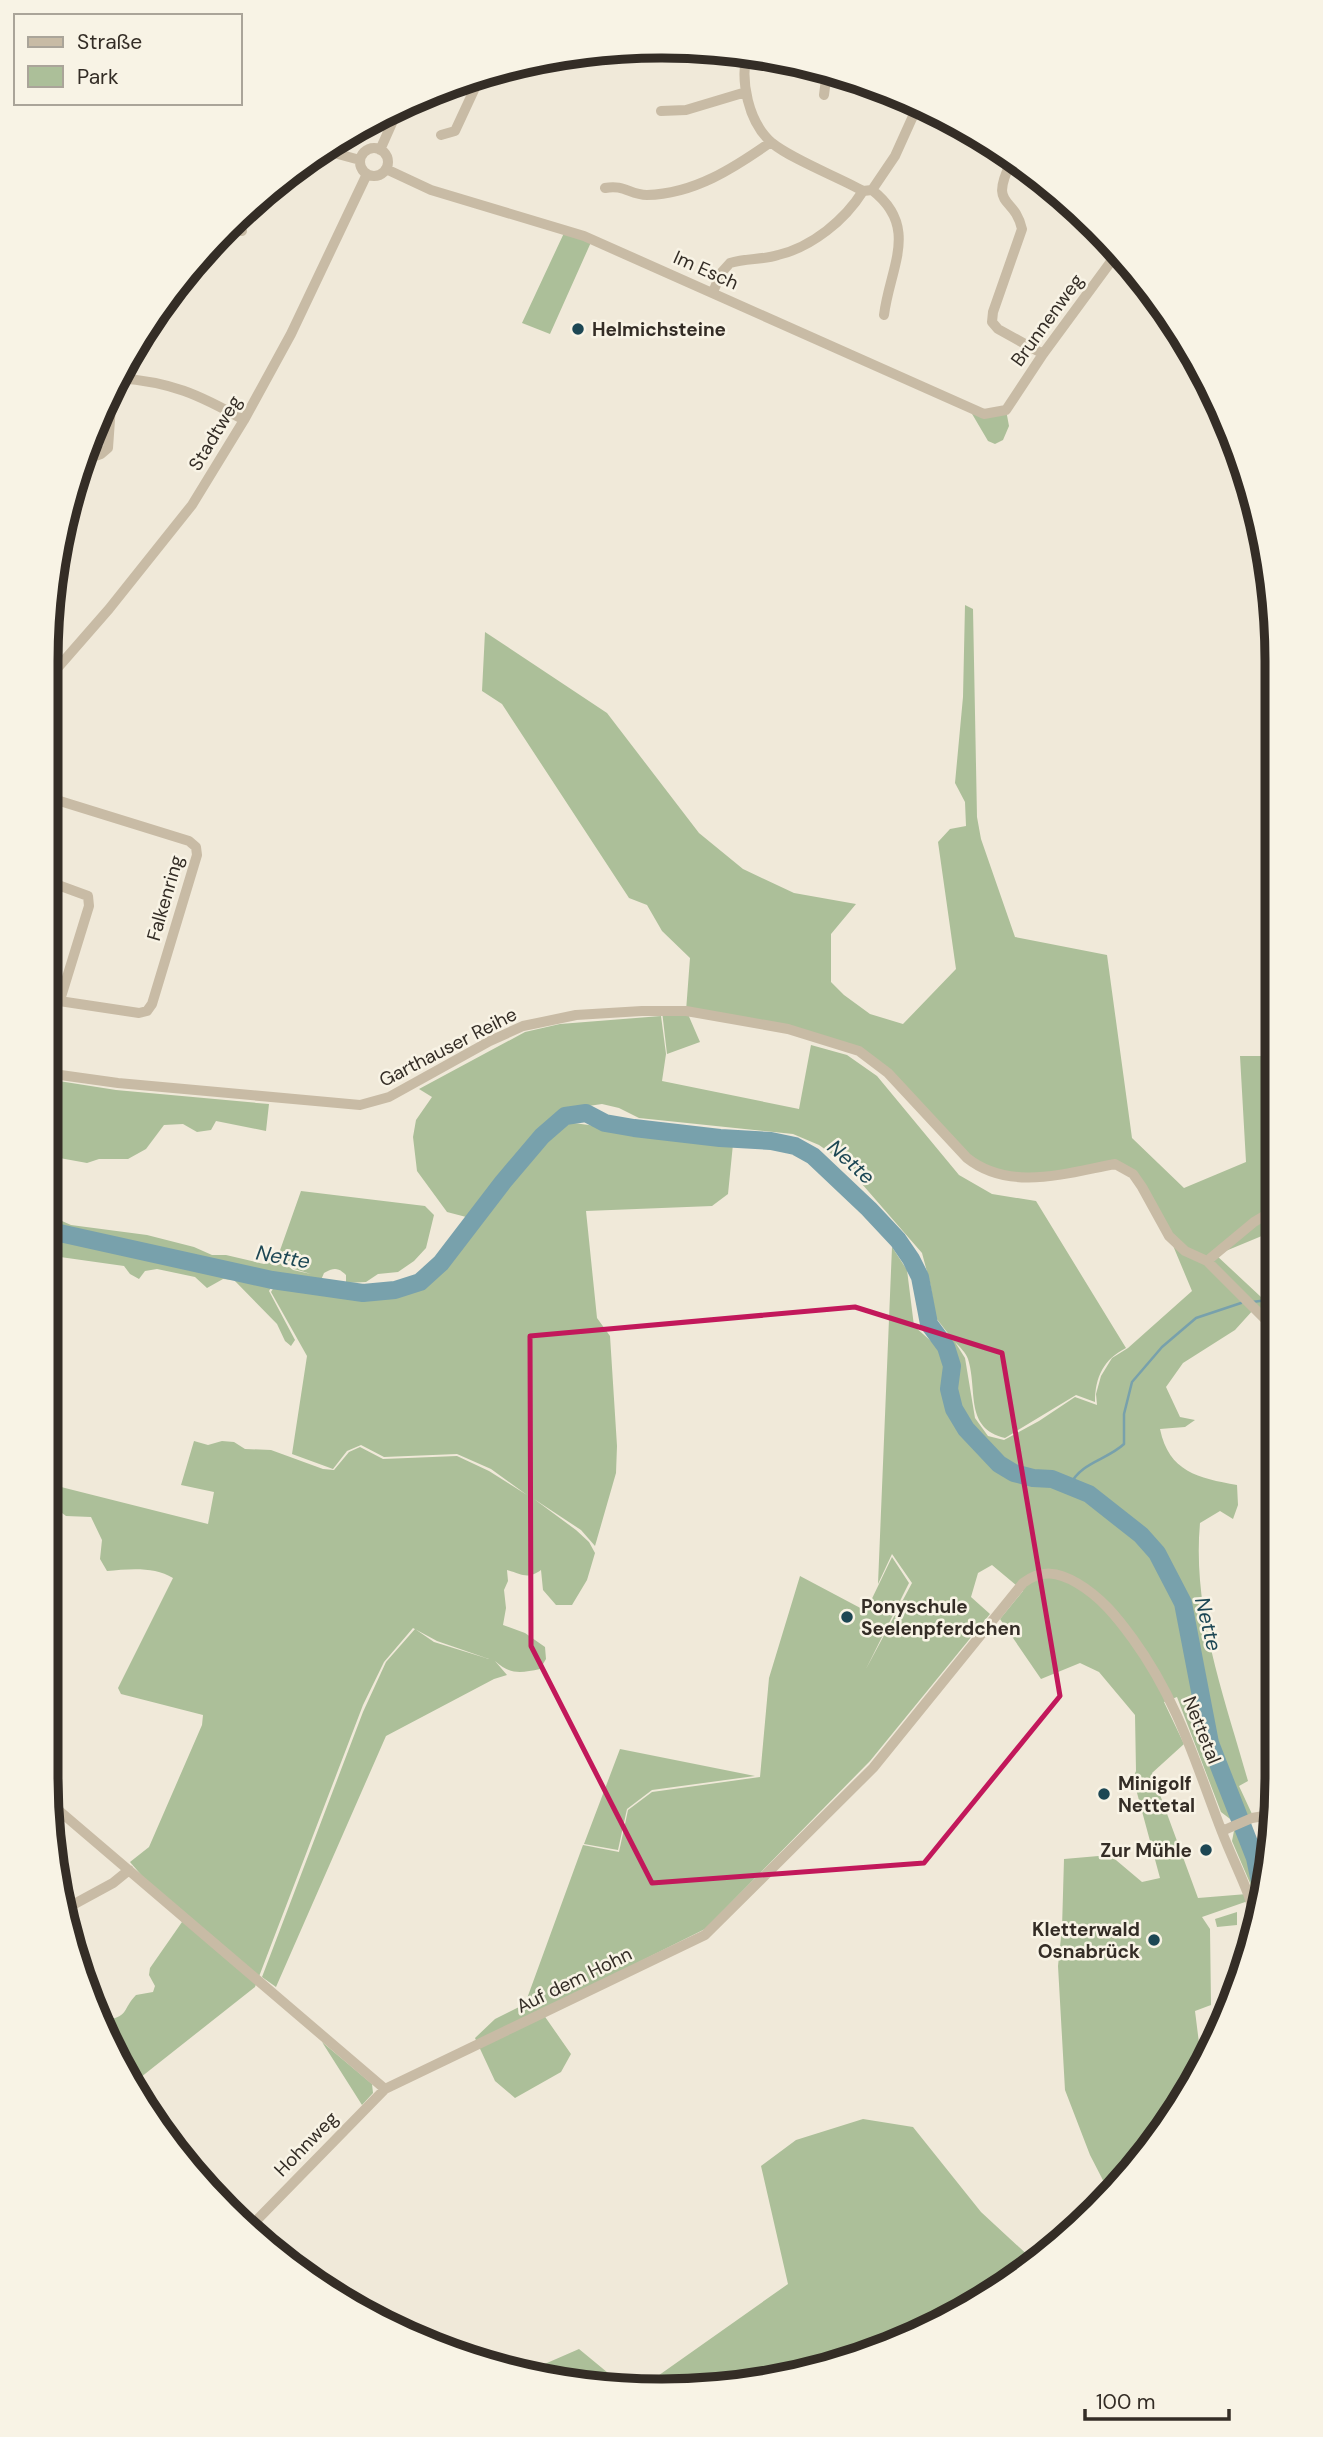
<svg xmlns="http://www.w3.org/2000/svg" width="1323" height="2437" font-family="'DM Sans',sans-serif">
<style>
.green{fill:#acbf99}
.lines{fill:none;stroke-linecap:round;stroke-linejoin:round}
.stream{stroke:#78a1ac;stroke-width:2.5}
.river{stroke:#78a1ac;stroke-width:18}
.street{stroke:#c8bba5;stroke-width:10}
.marked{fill:none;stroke:#c2185b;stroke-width:5;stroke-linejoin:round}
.poi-dot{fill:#1d4754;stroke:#f8f3e5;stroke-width:2.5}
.labels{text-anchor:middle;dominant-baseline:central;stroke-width:5;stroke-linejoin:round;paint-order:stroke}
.street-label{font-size:19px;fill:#342d26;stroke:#f8f3e5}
.poi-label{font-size:19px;font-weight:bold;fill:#342d26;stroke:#f8f3e5;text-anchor:start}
.water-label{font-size:21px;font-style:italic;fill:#1d4754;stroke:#f8f3e5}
.rim{fill:none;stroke:#342d26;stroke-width:9}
</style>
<rect width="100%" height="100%" fill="#f0e9d9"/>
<path class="green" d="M564,233L592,240L550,334L522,323Z
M968,407L984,414L1006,410L1009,426L1003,440L995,444L988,441Z
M965,605L973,609L977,817L981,839L1015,937L1107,955L1132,1138L1184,1188L1246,1162L1240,1056H1274V1231L1216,1255L1275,1310V1329L1254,1309L1235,1330L1183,1363L1166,1387L1180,1417L1195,1420L1185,1427L1160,1429C1169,1472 1198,1478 1237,1485L1238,1505L1233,1519L1220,1511L1200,1523C1192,1611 1224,1696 1248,1781L1239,1786L1252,1814L1234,1822L1221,1812L1177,1697L1164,1702L1184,1744L1152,1773L1198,1898L1247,1894L1248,1901L1202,1917L1210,1929L1211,2005L1195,2011L1202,2067L1195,2083L1108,2190L1090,2155L1065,2090L1058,1966L1062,1928L1064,1859L1110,1855L1142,1882L1160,1878L1133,1778L1136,1771L1135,1715L1099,1672L1080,1663L1041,1679L1000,1619L1023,1591L992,1565L978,1573L971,1597L990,1614L870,1761L705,1929L541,2011L571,2054L561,2072L515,2098L495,2081L475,2038L495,2019L525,2004L583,1845L619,1852L628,1810L652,1792L760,1777L769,1678L800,1576L866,1611L892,1557L909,1583L866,1669L912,1583L892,1554L878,1584L892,1247L907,1270L914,1326L932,1342L950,1336L936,1318L930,1283L922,1253L842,1161L819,1145L793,1134L639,1118L619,1108L602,1104L561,1110L498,1180L470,1218L447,1212L417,1171L413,1137L416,1120L432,1097L419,1089L525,1032L560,1024L661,1016L666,1054L662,1081L799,1109L811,1045L847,1055L877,1076L959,1175L992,1194L1036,1201L1126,1348C1104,1359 1095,1377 1095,1402L1076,1395L1005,1438C964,1428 978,1391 968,1359C966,1353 960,1347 955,1342L965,1358L975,1418L988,1436L1004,1440L1039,1421L1075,1397L1097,1405L1096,1394L1101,1376L1112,1358L1128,1348L1192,1291L1169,1236L1142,1187L1115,1164L1036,1178L980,1168L899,1084L843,1045L687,1012L700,1042L667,1054L662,1011H686L690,958L662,931L647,905L629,898L502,704L482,691L485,632L607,713L699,833L743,869L794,893L856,904L831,934V982L844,995L870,1014L903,1024L956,969L938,842L950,829L966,826L965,802L955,783L963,697Z
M46,1079L116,1090L269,1104L266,1131L216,1121L211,1130L197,1132L183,1124L164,1125L146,1149L128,1159H99L87,1163L54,1157L46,1158Z
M566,1122L733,1144L728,1194L712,1206L586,1211L597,1318L610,1336L617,1446L616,1473L595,1546L581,1530L534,1499L576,1530L589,1542L595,1553L587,1580L572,1605H556L543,1590L541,1570C527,1580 522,1574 507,1570L508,1581L504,1590L506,1608L503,1625L525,1633L545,1647L546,1659L540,1669C521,1673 510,1675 495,1661L507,1675L494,1679L386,1736L276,1987L262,1977L363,1712L386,1662L415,1629L434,1642L489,1659L437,1641L413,1628L384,1662L363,1705L255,1987L136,2081L104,2022L105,2019C128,2019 123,2008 136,1995L153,1992L155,1986L149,1975L150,1968L182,1922L130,1862L149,1847L202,1725L203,1715L121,1694L118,1688L173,1578C154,1566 128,1569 107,1571L100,1559L102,1540L91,1517L66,1516L50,1504L48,1497L53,1490L61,1487L208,1524L214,1492L181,1485L194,1441L208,1445L222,1441L234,1442L245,1449L271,1450L323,1469L334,1470L349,1452L360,1447L383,1459L457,1456L489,1471L527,1495L491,1469L457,1454L384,1457L361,1445L347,1451L333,1469L292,1454L307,1356L271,1292L274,1287C317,1293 369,1307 411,1289C419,1285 427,1279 435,1274L557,1126Z
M301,1191L425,1206L434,1215L426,1248L414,1261L398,1272L378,1274L366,1282L346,1283V1275C338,1267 333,1268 324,1273L321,1280L309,1278V1276L301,1281L272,1286L269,1291L295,1340L291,1346L285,1341L277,1324L234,1280L223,1279L207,1288L195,1277L157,1269L145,1271L139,1279L130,1274L124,1266L46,1255V1214L71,1225L147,1235L194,1247L212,1255H226L264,1264L277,1258L293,1270L311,1274L294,1269L278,1256Z
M1275,1461V1493L1262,1469Z
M620,1749L755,1776L652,1790L627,1809L618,1850L584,1844Z
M1238,1829C1250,1856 1264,1889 1259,1920L1250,1883L1232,1841L1234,1831Z
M1237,1912V1925L1217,1927L1215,1919Z
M322,2042L372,2084L373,2093L362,2105Z
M863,2119L913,2127L981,2212L1033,2260L898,2344L702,2390L645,2385L788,2284L761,2166L796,2140Z
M579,2349L619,2382L524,2373Z"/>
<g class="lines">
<path class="stream" d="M1252,1302L1275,1299
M1070,1485C1081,1462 1107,1460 1124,1444V1414L1132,1382L1162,1347L1196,1318L1241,1303"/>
<path class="river" d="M46,1230L272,1280L363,1293L395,1290L420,1282L441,1263L503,1182L542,1136L565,1116L586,1113L605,1123L634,1128L720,1138L771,1141L795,1146L813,1156L869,1209L898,1240L911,1259L920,1277L929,1324L946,1347L952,1366L949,1389L954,1409L966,1429L999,1464L1014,1473L1033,1478L1052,1479L1089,1494L1141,1535L1157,1553L1183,1603L1210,1743L1255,1858L1263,1897"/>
<path class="street" d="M747,52C740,81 748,122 772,143C793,160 838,177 863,191
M824,95L827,71
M661,111L686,110L746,92
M441,135L455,131L481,75
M360 162a14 14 0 1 1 28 0a14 14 0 1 1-28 0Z
M323,150L360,160
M380,150L400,105
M1012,160C988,209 1014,194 1022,229L993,312L992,322L998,329L1043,354
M386,169L431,190L584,236L984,414L1006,410L1043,354L1118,252
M605,188C624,184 630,195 647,195C694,194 734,168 771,142
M872,190L895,156L918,105
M233,223L242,231
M713,292L721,273L730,263C746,258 763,260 778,255C812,247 845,220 863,191L872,190C920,227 890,267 884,315
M118,378C171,382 198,394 244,420
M84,460L101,454L108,448L112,392
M47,680L109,609L192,505L244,420L291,334L367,174
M47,881L88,896L89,906L60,1000
M46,999L139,1013L147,1011L152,1004L197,855L196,847L189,841L47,797
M46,1073L118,1083L360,1105L389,1097L490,1041L523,1026L576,1015L642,1011H686L788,1029L859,1051L888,1073L967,1158C1010,1192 1066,1173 1115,1164L1133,1174L1142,1187L1169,1236L1185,1251L1207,1261L1275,1329
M1207,1261L1254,1222L1274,1210
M50,1803L385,2089
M1222,1831L1252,1818L1276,1814
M67,1908L113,1883L129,1870
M252,2225L385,2089L705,1935L873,1768L1023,1583C1042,1569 1058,1572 1077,1583C1101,1597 1117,1617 1133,1639C1178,1701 1195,1762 1222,1832C1235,1866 1250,1891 1258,1927"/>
</g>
<path class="marked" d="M855,1307L1002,1353L1060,1696L924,1863L652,1883L531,1646L530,1336Z"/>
<g class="poi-dot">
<circle cx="578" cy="329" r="7"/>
<circle cx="847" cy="1617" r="7"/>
<circle cx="1104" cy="1794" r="7"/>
<circle cx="1206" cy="1850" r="7"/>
<circle cx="1154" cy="1940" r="7"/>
</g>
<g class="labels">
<g class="street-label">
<text transform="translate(706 270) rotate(24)">Im Esch</text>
<text transform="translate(1047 320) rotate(-54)">Brunnenweg</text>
<text transform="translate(215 433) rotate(-59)">Stadtweg</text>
<text transform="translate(165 898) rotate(-74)">Falkenring</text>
<text transform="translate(448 1047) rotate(-27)">Garthauser Reihe</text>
<text transform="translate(1202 1730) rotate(68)">Nettetal</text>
<text transform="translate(574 1980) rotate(-26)">Auf dem Hohn</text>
<text transform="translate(306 2144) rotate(-46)">Hohnweg</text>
</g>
<g class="poi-label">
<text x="592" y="329">Helmichsteine</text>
<text x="861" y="1606">Ponyschule<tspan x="861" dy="22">Seelenpferdchen</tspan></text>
<text x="1118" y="1783">Minigolf<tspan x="1118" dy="22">Nettetal</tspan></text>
<text x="1192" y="1850" text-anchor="end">Zur Mühle</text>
<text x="1140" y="1929" text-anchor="end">Kletterwald<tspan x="1140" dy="22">Osnabrück</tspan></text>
</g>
<g class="water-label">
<text transform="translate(851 1162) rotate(42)">Nette</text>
<text transform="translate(283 1257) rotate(10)">Nette</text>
<text transform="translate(1208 1624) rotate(76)">Nette</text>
</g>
</g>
<path d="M0 0H1323V2437H0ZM661 58H662A603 603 0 0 1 1265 661V1776A603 603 0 0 1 662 2379H661A603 603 0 0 1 58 1776V661A603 603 0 0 1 661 58Z" fill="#f8f3e5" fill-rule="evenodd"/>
<path class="rim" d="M661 58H662A603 603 0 0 1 1265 661V1776A603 603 0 0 1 662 2379H661A603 603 0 0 1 58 1776V661A603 603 0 0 1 661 58Z"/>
<rect x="14" y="14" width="228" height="91" fill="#f8f3e5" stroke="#aaa499" stroke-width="2"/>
<rect x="28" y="37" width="35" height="10" fill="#c8bba5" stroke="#aaa499" stroke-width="2"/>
<text x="77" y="49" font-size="21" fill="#342d26">Straße</text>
<rect x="28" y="66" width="35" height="21" fill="#acbf99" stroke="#aaa499" stroke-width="2"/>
<text x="77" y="84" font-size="21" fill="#342d26">Park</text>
<path d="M1085 2409v10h144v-10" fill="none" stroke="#342d26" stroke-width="3.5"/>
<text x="1096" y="2409" font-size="21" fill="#342d26" stroke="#f8f3e5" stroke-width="5" paint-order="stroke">100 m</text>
</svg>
